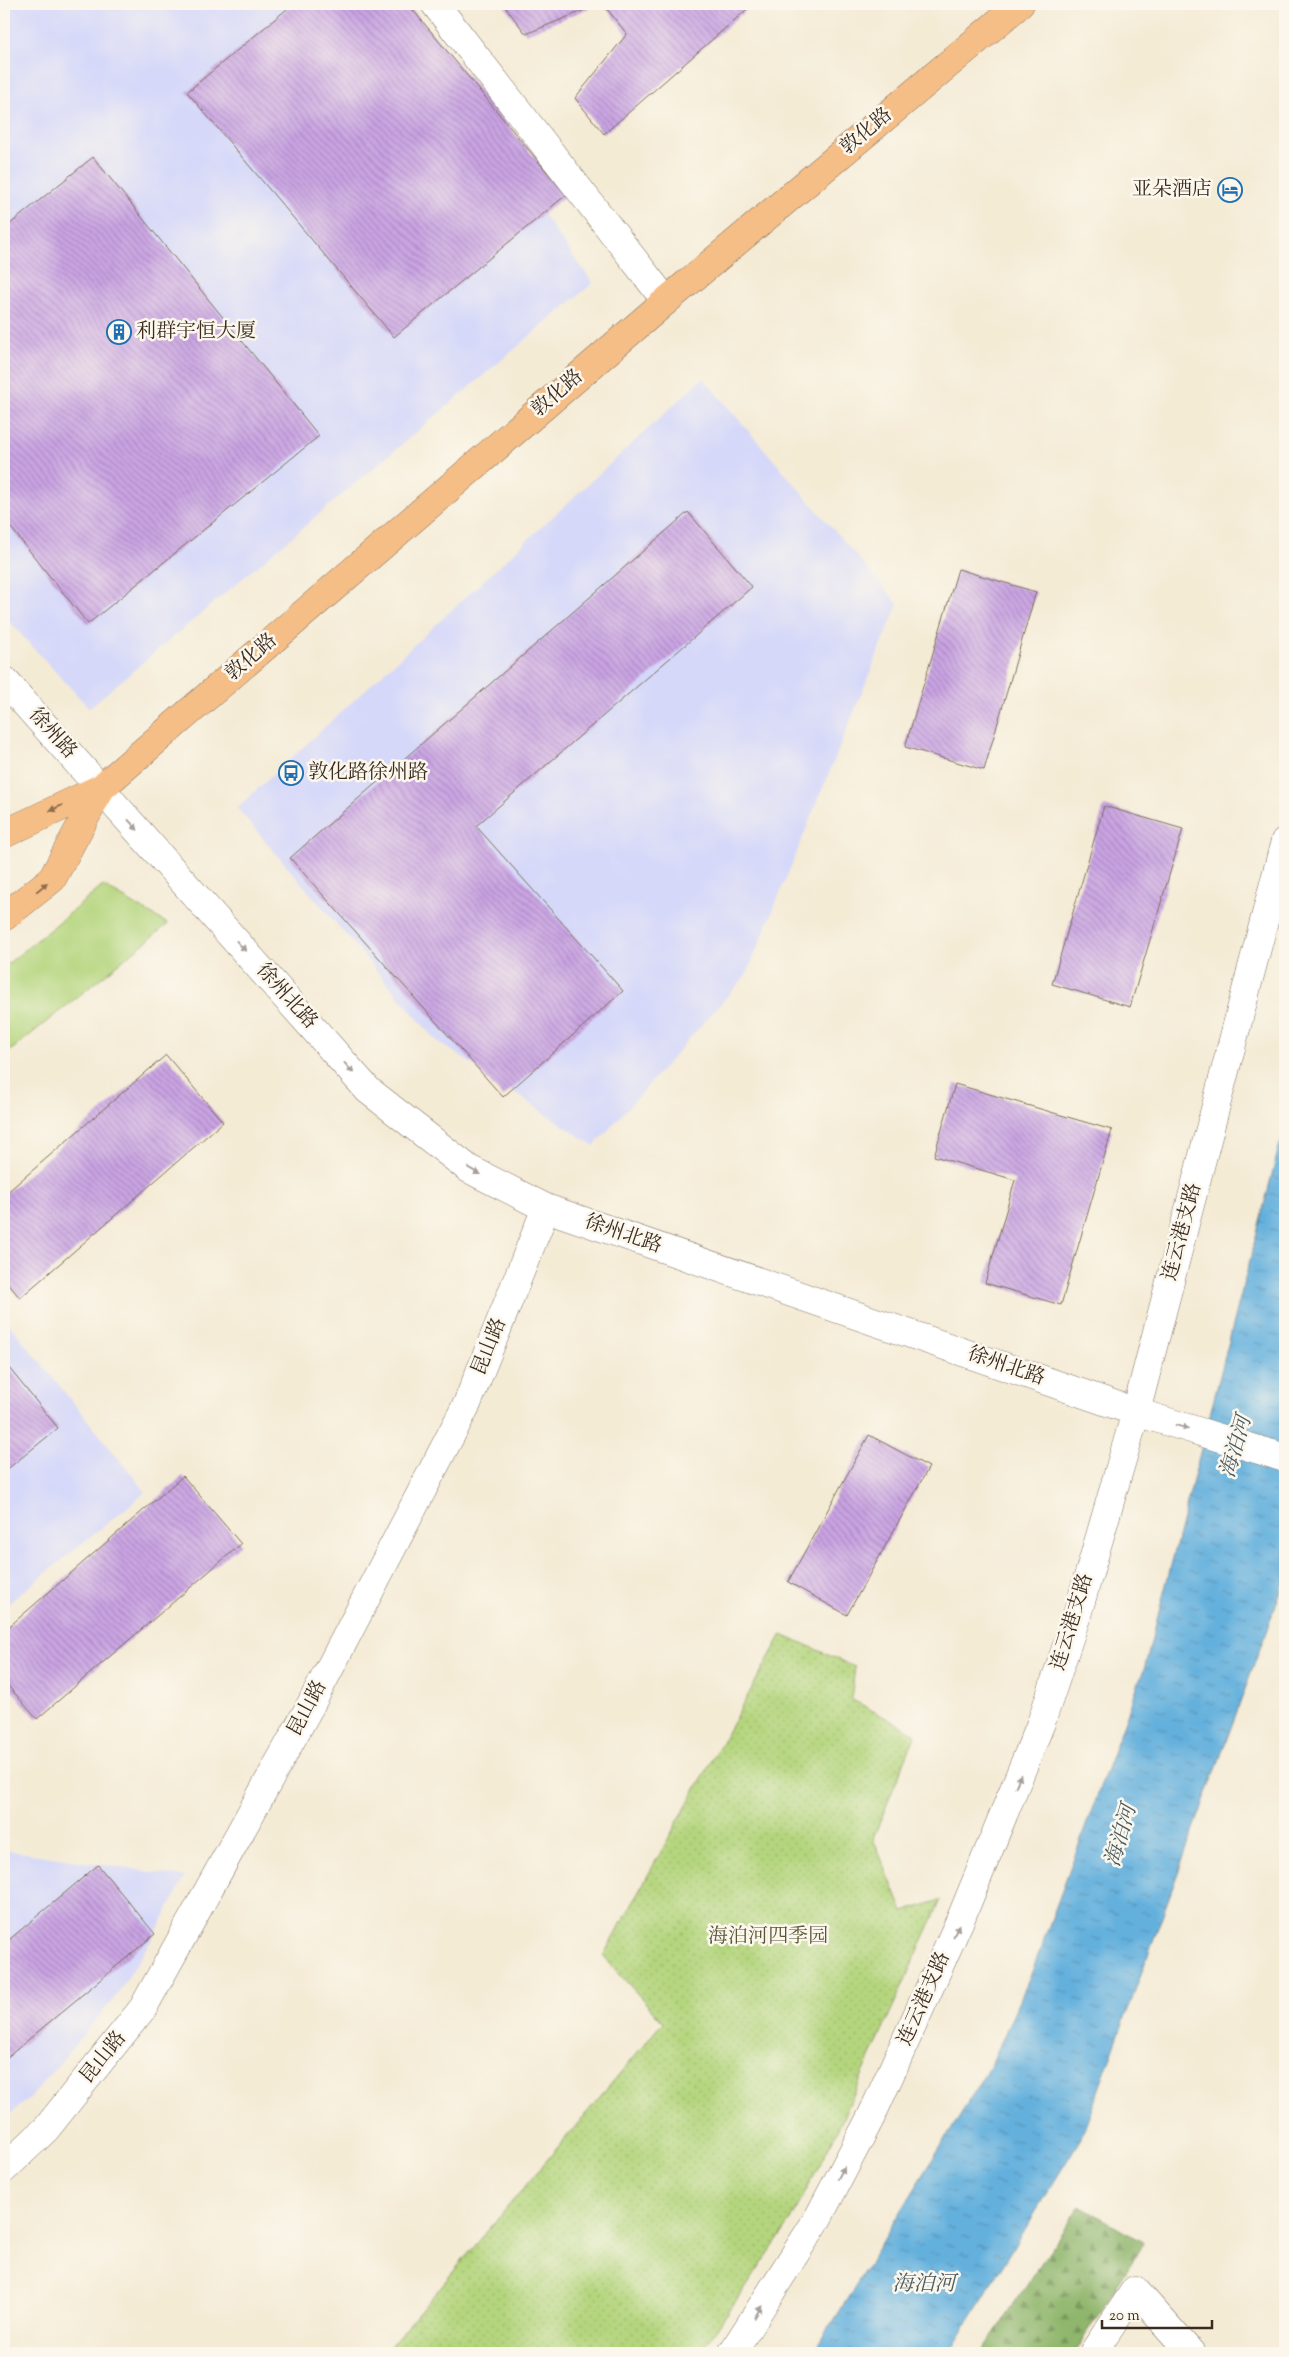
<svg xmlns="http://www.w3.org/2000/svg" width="1289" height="2357" font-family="'Sorts Mill Goudy','Noto Serif SC',serif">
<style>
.built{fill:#d5d8f9}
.grass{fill:#b4d57d;stroke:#78804e}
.forest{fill:url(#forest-firs);stroke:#657045}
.park{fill:url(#park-dots);stroke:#78804e}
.water{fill:url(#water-ripples);stroke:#506d7e}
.building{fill:url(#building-back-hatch)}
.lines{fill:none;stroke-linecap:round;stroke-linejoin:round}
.minor-casing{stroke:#7c6e5e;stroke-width:29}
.major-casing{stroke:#7c6e5e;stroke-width:29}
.minor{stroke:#fff;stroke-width:28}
.major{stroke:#f6be87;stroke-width:28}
.oneway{fill:#8f6d4d}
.oneway2{fill:#a79f9a}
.labels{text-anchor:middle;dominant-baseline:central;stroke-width:5;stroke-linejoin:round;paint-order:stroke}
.street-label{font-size:20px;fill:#3b2a1e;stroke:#fbf7ec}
.poi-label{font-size:20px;fill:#3b2a1e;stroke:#fbf7ec;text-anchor:start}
.park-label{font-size:20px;fill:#595536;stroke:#fbf7ec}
.water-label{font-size:21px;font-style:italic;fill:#495961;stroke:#fbf7ec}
</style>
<defs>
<pattern id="forest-firs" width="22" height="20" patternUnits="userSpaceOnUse" patternTransform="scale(1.25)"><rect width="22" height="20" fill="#8fb66c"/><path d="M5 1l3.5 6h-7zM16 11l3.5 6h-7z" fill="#769458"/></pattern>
<pattern id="park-dots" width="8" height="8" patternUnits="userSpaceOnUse" patternTransform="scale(1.25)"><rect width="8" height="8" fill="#b4d57d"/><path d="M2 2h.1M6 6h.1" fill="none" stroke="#9cb76c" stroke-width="1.8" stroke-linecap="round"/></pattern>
<pattern id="water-ripples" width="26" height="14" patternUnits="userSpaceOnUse" patternTransform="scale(1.25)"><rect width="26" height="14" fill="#64b0dd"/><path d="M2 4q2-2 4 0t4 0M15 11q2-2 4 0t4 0" fill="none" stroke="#548fb3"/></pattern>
<pattern id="building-back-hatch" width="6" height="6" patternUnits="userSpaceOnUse" patternTransform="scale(1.25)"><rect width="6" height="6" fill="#caa4e4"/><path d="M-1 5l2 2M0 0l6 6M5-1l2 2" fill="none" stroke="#a586b8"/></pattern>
</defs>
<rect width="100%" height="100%" fill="#fbf7ec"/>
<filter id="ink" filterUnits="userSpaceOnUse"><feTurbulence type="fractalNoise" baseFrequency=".02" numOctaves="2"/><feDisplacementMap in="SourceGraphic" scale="10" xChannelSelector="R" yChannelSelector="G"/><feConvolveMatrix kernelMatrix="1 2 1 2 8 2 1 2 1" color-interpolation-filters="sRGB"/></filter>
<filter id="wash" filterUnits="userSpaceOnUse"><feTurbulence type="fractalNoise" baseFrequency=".0096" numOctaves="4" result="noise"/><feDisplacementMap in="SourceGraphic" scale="20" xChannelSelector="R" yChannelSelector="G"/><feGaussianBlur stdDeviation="1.12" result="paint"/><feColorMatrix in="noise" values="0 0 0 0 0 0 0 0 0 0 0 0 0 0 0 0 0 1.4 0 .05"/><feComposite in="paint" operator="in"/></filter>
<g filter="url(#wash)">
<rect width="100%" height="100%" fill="#f4ebd5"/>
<path class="built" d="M4,4H389L593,283L89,708L4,616Z
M703,378L898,604L747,974L594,1146L436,1040L237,808Z
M4,1318L146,1492L4,1607Z
M4,1850L185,1877L155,1934L117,1995L32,2096L4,2120Z"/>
<path class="grass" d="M103,886L168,924L4,1056V967Z"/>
<path class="forest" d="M1080,2205L1144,2243L1074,2353H981Z"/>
<path class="park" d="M782,1634L855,1667L851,1699L916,1734L873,1838L903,1912L941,1900L838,2129L790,2222L700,2353H385L663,2022L603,1956Z"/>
<path class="water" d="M1285,1124V1580L1081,2138L949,2353H814L991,2065L1030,1977L1145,1666Z"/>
<g id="blocks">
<path class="building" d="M293,4H408L566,195L394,337L187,92Z
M503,4H599L526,34Z
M603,4H753L604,134L575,98L627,34Z
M93,157L319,436L88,624L4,519V229Z
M688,512L752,587L476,826L623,991L503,1097L290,858Z
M958,569L1036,592L984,770L905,747Z
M1104,806L1183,829L1130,1007L1052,984Z
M166,1055L223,1122L20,1298L4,1279V1195Z
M955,1084L1112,1130L1061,1305L985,1283L1015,1180L934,1156Z
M4,1362L58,1428L4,1472Z
M869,1435L929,1467L847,1615L788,1582Z
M183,1476L241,1544L37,1719L4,1681V1631Z
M98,1865L155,1934L4,2060V1944Z"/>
</g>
</g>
<g filter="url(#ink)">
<use href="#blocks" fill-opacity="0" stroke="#7c6e5e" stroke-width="1"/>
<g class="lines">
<defs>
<path id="minor" d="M435,4L666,301
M4,680L368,1090L469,1169L546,1208L1136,1412L1285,1458
M4,2169L46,2129L143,2008L309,1708L467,1404L546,1208
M732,2353L818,2218L871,2117L961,1918L1041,1723L1077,1615L1136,1412L1285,841
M1093,2353L1135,2290L1191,2353"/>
<path id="major" d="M4,834L101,788L666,301L1020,4
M4,917L52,879L101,788"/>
</defs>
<use href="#minor" class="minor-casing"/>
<use href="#major" class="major-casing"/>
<use href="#minor" class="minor"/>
<use href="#major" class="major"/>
</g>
<defs><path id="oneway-solid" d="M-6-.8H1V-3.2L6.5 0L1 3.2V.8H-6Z" transform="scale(1.25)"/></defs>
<g class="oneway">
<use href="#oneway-solid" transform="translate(56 808) rotate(155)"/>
<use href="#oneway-solid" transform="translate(42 887) rotate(-39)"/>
</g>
<g class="oneway2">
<use href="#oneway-solid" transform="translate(133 825) rotate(48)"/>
<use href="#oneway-solid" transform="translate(241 946) rotate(48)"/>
<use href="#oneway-solid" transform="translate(349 1068) rotate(48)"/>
<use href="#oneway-solid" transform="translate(474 1171) rotate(30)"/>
<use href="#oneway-solid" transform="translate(1182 1427) rotate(17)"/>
<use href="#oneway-solid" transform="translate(1018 1781) rotate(-68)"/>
<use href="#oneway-solid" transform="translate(956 1931) rotate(-66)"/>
<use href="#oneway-solid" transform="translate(841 2173) rotate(-62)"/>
<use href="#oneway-solid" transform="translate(758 2312) rotate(-58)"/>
</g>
</g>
<defs>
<symbol id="hotel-ring" viewBox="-11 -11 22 22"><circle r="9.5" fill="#fbf7ec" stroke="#1f6fb2" stroke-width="1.5"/><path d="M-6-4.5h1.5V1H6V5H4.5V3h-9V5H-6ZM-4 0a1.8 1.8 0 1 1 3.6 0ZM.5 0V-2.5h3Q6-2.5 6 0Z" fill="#1f6fb2"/></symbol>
<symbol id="building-ring" viewBox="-11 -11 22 22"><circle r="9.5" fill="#fbf7ec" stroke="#1f6fb2" stroke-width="1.5"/><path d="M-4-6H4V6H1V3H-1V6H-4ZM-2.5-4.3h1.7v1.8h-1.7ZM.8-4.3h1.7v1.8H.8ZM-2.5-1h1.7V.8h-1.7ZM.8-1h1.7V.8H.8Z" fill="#1f6fb2"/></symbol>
<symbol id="bus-ring" viewBox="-11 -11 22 22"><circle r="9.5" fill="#fbf7ec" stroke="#1f6fb2" stroke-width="1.5"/><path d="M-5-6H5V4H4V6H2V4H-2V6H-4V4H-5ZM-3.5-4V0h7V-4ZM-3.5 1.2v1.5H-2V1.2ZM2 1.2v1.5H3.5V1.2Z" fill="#1f6fb2"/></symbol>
</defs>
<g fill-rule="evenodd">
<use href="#hotel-ring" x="1216" y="176" width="28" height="28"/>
<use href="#building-ring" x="105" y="318" width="28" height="28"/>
<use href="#bus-ring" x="277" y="759" width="28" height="28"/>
</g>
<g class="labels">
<g class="street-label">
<text transform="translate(867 132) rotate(-40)">敦化路</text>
<text transform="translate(558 394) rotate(-41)">敦化路</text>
<text transform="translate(252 658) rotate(-41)">敦化路</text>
<text transform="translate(52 734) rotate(48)">徐州路</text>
<text transform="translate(286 997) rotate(48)">徐州北路</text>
<text transform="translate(1183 1232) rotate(-75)">连云港支路</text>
<text transform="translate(623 1235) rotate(19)">徐州北路</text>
<text transform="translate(490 1347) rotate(-68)">昆山路</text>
<text transform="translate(1006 1367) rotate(19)">徐州北路</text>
<text transform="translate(1073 1622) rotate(-73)">连云港支路</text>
<text transform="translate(308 1709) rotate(-62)">昆山路</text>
<text transform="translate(925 1999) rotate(-66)">连云港支路</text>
<text transform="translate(104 2058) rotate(-51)">昆山路</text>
</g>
<g class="poi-label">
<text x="1212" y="190" text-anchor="end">亚朵酒店</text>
<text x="136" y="332">利群宇恒大厦</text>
<text x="308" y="773">敦化路徐州路</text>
</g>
<g class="park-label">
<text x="768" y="1937">海泊河四季园</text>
</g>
<g class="water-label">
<text transform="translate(1237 1447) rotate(-74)">海泊河</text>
<text transform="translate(1122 1836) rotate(-74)">海泊河</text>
<text x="924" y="2285">海泊河</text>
</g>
</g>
<rect width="1289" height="2357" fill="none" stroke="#fbf7ec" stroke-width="20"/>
<path d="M1102 2320v8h110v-8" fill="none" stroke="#3b2a1e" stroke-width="2.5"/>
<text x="1109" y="2320" font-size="15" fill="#3b2a1e" stroke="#fbf7ec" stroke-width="4" paint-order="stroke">20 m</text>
</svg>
